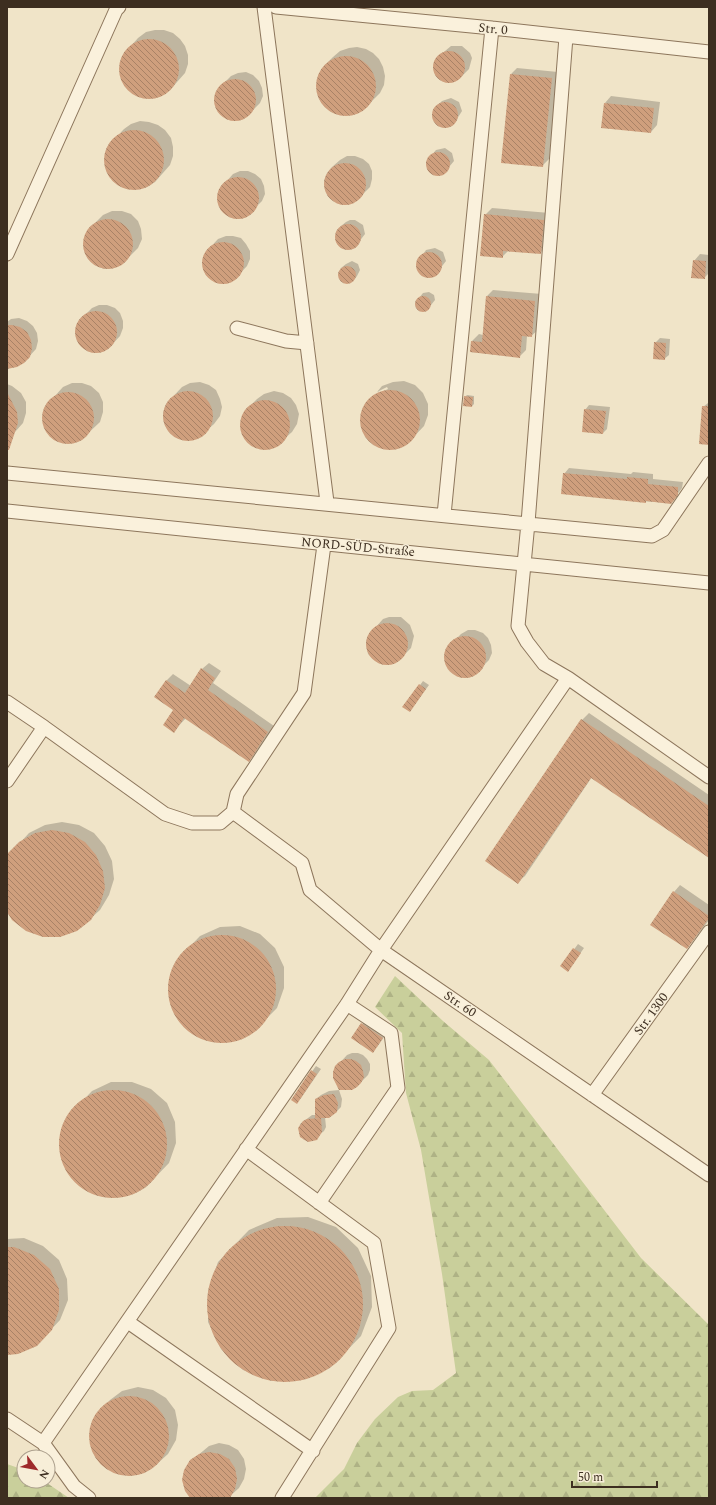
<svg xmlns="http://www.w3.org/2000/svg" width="716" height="1505" font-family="Spectral,serif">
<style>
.forest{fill:url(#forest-firs)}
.shadow{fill:#0003}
.building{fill:url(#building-back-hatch)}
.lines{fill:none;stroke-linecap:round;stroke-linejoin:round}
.minor-casing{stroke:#8d765c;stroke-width:15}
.minor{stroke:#faf1dc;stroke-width:13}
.labels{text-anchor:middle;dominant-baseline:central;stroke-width:3;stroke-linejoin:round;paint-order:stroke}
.street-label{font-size:13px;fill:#3d2e20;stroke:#f7eed8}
</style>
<defs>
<pattern id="forest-firs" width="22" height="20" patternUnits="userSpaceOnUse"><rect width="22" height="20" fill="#c9cf9b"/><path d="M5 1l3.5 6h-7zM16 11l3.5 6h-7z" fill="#aeb285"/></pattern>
<pattern id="building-back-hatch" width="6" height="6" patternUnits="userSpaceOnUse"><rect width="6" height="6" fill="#cf9f7d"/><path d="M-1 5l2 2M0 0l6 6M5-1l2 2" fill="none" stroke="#a98266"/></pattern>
</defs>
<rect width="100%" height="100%" fill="#f0e4c8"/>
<path class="forest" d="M395,976L443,1021L489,1060L641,1258L709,1325V1498H315L344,1469L357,1443L375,1419L398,1397L412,1391L433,1390L456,1373L442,1274L421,1150L406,1093L402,1033L375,1007Z
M7,1464L24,1470V1481H44L69,1498H7Z"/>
<path class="shadow" d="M155,30H164L173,33L180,39L185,46L188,55V64L185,73L170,90L162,95L153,98H144L135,95L128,89L123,82L120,73V64L123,55L138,38L146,32Z
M451,46H462L470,53L472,58L469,69L462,76L457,80L447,82L442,80L438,77L434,66L439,56Z
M357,47L366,49L373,53L379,59L383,67L385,76L384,85L380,93L364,109L357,113L348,115H340L331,112L324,106L319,99L317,91V82L319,74L324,66L333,57L340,51L349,48Z
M517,68L558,72L549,159L542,166L511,74Z
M246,72L253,75L259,81L262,88L263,96L260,103L247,116L240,119L232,120L225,117L219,112L216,104L215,96L218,89L231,76L238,73Z
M611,96L660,102L657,125L651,132L605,103Z
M451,98L459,102L462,111L457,119L453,124L444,127L439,126L433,118V114L437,106L442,101Z
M140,121L149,122L158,125L165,130L171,138L173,147V156L170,165L155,182L147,187L138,189H129L120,186L113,181L108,173L105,164V155L108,146L124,129L131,124Z
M445,148L452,153L454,161L444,173L435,175L428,170L426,162L436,150Z
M347,156H355L363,159L369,164L372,171V179L370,187L357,200L350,204H342L334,201L328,196L325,189L324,181L327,173L332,167L340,160Z
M240,171H248L255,174L261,179L264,186L265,194L262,201L249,214L242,218H234L227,215L221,210L218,202V195L221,187L226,182L233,174Z
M492,208L550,213L547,246L540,253L509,250L502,257L485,215Z
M112,211H122L131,214L138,221L141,229L142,239L138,248L122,264L114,268L104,269L95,265L88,259L84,250V240L87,232L94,224L103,215Z
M350,220H355L363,225L365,234L355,247L348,250L341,247L337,244L336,235L341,226L346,222Z
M226,236H233L241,238L246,244L250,251V259L247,266L235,279L227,283H220L212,280L206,275L203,268V260L206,252L218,239Z
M435,248L443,252L446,261L436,274L432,276L423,275L419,272L417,263L426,250Z
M700,254L709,255V273L704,278L694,261Z
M352,261L358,264L360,270L357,276L353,281L346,283L341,280L338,274L341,268L346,264Z
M493,290L542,294L538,330L531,336H527L526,350L519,357L471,352L472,341L479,334L483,335L487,296Z
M429,292L434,295L435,300L427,310L421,311L416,308L415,303L423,293Z
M99,305H107L115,308L120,313L123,321V328L120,336L108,349L100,352H93L85,349L80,344L77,336V328L80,321L85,315L92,308Z
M19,318L27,321L33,326L37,333L38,341L36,349L24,362L7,367V322L11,319Z
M660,338L670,339L669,355L664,359L655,343Z
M404,381L415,385L423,393L428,404V415L424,426L407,444L396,449H385L374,445L366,437L361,427V415L365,404L373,396L388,389L387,387L377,392L382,386L393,382Z
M200,382L209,385L216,390L220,399L222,407L220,416L214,424L198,438L188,440L177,438L169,432L164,423L163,413L166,404L182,387L190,383Z
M72,383H82L91,386L99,393L103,402V412L100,422L83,438L74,443H64L55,439L48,433L44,424L43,414L47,404L54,397L63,387Z
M7,384L12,386L21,393L26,402V413L23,423L7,441Z
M274,391L283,393L291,398L296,405L299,414L297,424L292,432L275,447L266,449L257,448L249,443L243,436L241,426L242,417L247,409L257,399L264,394Z
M467,395L474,396V404L472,406L465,397Z
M708,403H709V444L703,407Z
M589,405L610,407L607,429L603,433L585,410Z
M569,468L631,474L633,472L653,474V479L683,482L682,488L671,503L627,500L564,474Z
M389,617H401L410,625L414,636L411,648L404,655L394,663L382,664L377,662L368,654L366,642L368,636L376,627L383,619Z
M468,630H475L483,633L488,638L491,645L492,653L489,660L476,673L469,676L462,677L454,674L449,669L446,662L445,654L448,647L461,634Z
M209,663L221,671L213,683L274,726L255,754L249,760L186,718L174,731V710L156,697L167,680L173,674L191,686L202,669Z
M423,681L429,685L410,711L404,707Z
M589,713L709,795V857L592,777L525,876L518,882L582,720Z
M62,822L79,825L94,833L105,846L112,861L114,879L109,895L100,910L90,919L7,910V857L29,833L45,825Z
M680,885L709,905V920L693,941L687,948L674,892Z
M240,926L260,934L275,948L284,967V988L277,1008L253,1032L234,1041L213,1042L193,1034L178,1020L170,1001L169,980L176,961L200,936L220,927Z
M578,944L584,948L568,971L562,966Z
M366,1019L387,1033L377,1047L352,1038Z
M352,1053H358L363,1055L367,1059L370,1064V1070L368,1075L357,1086L336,1067L347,1055Z
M316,1066L321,1069L301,1098L292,1099Z
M111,1082H132L151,1089L167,1103L175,1122L176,1143L169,1163L145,1188L125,1196L105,1197L85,1190L70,1175L61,1156L60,1135L68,1116L92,1091Z
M339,1090L342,1099L341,1107L336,1112L325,1117L326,1127L324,1131L312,1141L304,1140L299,1133L300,1124L312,1115H316V1099L321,1095L329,1091Z
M308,1217L336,1227L358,1248L371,1276L372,1307L361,1336L330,1368L302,1380L272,1381L243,1370L221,1349L208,1322V1291L218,1262L249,1230L277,1218Z
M24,1238L43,1246L59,1260L67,1279L68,1300L60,1320L46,1335L7,1354V1239Z
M138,1387L153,1390L166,1398L175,1410L178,1425L176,1440L168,1454L158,1463L146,1472L131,1476L115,1473L102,1465L93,1453L90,1438L92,1423L100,1410L110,1400L122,1391Z
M219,1443L229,1445L238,1450L244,1459L246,1469L244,1479L239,1488L228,1498H191V1461L209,1446Z"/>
<path class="building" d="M119 69a30 30 0 1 1 60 0a30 30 0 1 1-60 0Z
M433 67a16 16 0 1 1 32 0a16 16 0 1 1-32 0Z
M316 86a30 30 0 1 1 60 0a30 30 0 1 1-60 0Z
M510,74L552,78L543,167L501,163Z
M214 100a21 21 0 1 1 42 0a21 21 0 1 1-42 0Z
M432 115a13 13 0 1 1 26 0a13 13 0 1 1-26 0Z
M604,103L654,108L651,133L601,128Z
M104 160a30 30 0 1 1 60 0a30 30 0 1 1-60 0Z
M426 164a12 12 0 1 1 24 0a12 12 0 1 1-24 0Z
M324 184a21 21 0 1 1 42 0a21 21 0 1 1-42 0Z
M217 198a21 21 0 1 1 42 0a21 21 0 1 1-42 0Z
M484,214L544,220L541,254L503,251V258L480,256Z
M83 244a25 25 0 1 1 50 0a25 25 0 1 1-50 0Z
M335 237a13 13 0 1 1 26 0a13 13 0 1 1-26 0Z
M202 263a21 21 0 1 1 42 0a21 21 0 1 1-42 0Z
M416 265a13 13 0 1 1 26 0a13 13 0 1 1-26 0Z
M693,260L706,261L705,279L691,278Z
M338 275a9 9 0 1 1 18 0a9 9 0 1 1-18 0Z
M415 304a8 8 0 1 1 16 0a8 8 0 1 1-16 0Z
M486,296L535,301L532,337L522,336L520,358L470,352L471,341L482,342Z
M75 332a21 21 0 1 1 42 0a21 21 0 1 1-42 0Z
M7,325H12L20,327L27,332L31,340L32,348L30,357L24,363L17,367L7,369Z
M654,342L666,343L665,360L653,359Z
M360 420a30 30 0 1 1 60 0a30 30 0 1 1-60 0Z
M163 416a25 25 0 1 1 50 0a25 25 0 1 1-50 0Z
M42 418a26 26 0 1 1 52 0a26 26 0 1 1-52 0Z
M7,392L17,412L18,423L9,450H7Z
M464,396L473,397L472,407L463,406Z
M240 425a25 25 0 1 1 50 0a25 25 0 1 1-50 0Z
M702,406H709V445L699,444Z
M584,409L606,411L603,434L582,432Z
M563,473L627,479V477L648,479V484L678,487V495L671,504L646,501V503L561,494Z
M366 644a21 21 0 1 1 42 0a21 21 0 1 1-42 0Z
M444 657a21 21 0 1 1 42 0a21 21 0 1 1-42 0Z
M201,668L215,678L208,690L268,732L249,762L184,718L174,733L163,725L173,710L154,697L166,680L185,693Z
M419,684L426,689L410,712L402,707Z
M581,719L709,806V858L591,778L518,884L485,861Z
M52,830L69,833L85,842L96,855L103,871L105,888L100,905L91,920L77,931L60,937H43L26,931L12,920L7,912V854L19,842L35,833Z
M673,891L709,916V918L687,949L650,925Z
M168 989a54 54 0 1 1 108 0a54 54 0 1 1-108 0Z
M573,948L581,953L568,972L560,966Z
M361,1023L383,1038L373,1053L351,1038Z
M345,1059H351L356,1061L361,1065L363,1071L364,1077L361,1083L357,1087L352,1090H339L333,1078V1072L335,1066L339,1062Z
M311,1070L317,1074L297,1104L291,1100Z
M59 1144a54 54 0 1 1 108 0a54 54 0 1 1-108 0Z
M334,1094L338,1103L337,1112L329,1118H315V1099L324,1095Z
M321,1118L322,1132L317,1140L308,1142L300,1137L298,1128L303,1121L307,1119Z
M207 1304a78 78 0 1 1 156 0a78 78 0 1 1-156 0Z
M7,1247H14L34,1255L50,1269L59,1289V1310L52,1330L37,1346L18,1354L7,1355Z
M89 1436a40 40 0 1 1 80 0a40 40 0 1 1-80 0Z
M209,1452L220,1454L229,1459L235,1468L237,1479L235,1489L230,1498H190L185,1491L182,1480L184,1470L190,1460L199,1454Z"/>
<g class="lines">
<defs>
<path id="minor" d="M264,7L327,502
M276,7L492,28L709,52
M566,37L528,523L518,626L527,642L544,664L568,678L709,777
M7,254L116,10L119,7
M237,328L286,341L307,343
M7,473C222,493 437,514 652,536L663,530L709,463
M7,511C241,536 475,559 709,583
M444,515L492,28
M7,702L44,727L165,814L192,823H220L233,812L237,794L304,693L324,545
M7,781L44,727
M233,812L302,863L310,890L381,950L709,1175
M592,1095L709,932
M246,1149L374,1243L389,1328L282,1498
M319,1203L398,1088L391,1033L347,1004
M128,1322L313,1451
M7,1419L43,1443L74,1486L89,1498
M43,1443L347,1004L381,950L568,678"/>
</defs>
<use href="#minor" class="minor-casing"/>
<use href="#minor" class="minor"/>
</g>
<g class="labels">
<g class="street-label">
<text transform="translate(493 29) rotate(6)">Str. 0</text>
<text transform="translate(358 547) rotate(5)">NORD-SÜD-Straße</text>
<text transform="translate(460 1004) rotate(34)">Str. 60</text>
<text transform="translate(651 1014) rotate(-54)">Str. 1300</text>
</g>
</g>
<rect width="716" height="1505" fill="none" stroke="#3d2e20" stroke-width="16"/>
<g transform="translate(36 1469) rotate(122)"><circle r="19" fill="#f7eed8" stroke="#ada18e"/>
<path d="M0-3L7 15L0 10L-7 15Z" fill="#9e2a2b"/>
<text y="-6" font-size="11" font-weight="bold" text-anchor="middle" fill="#3d2e20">N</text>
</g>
<path d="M572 1481v6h85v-6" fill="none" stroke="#3d2e20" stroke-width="2"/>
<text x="578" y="1481" font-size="12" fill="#3d2e20" stroke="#f7eed8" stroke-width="3" paint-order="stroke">50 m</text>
</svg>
